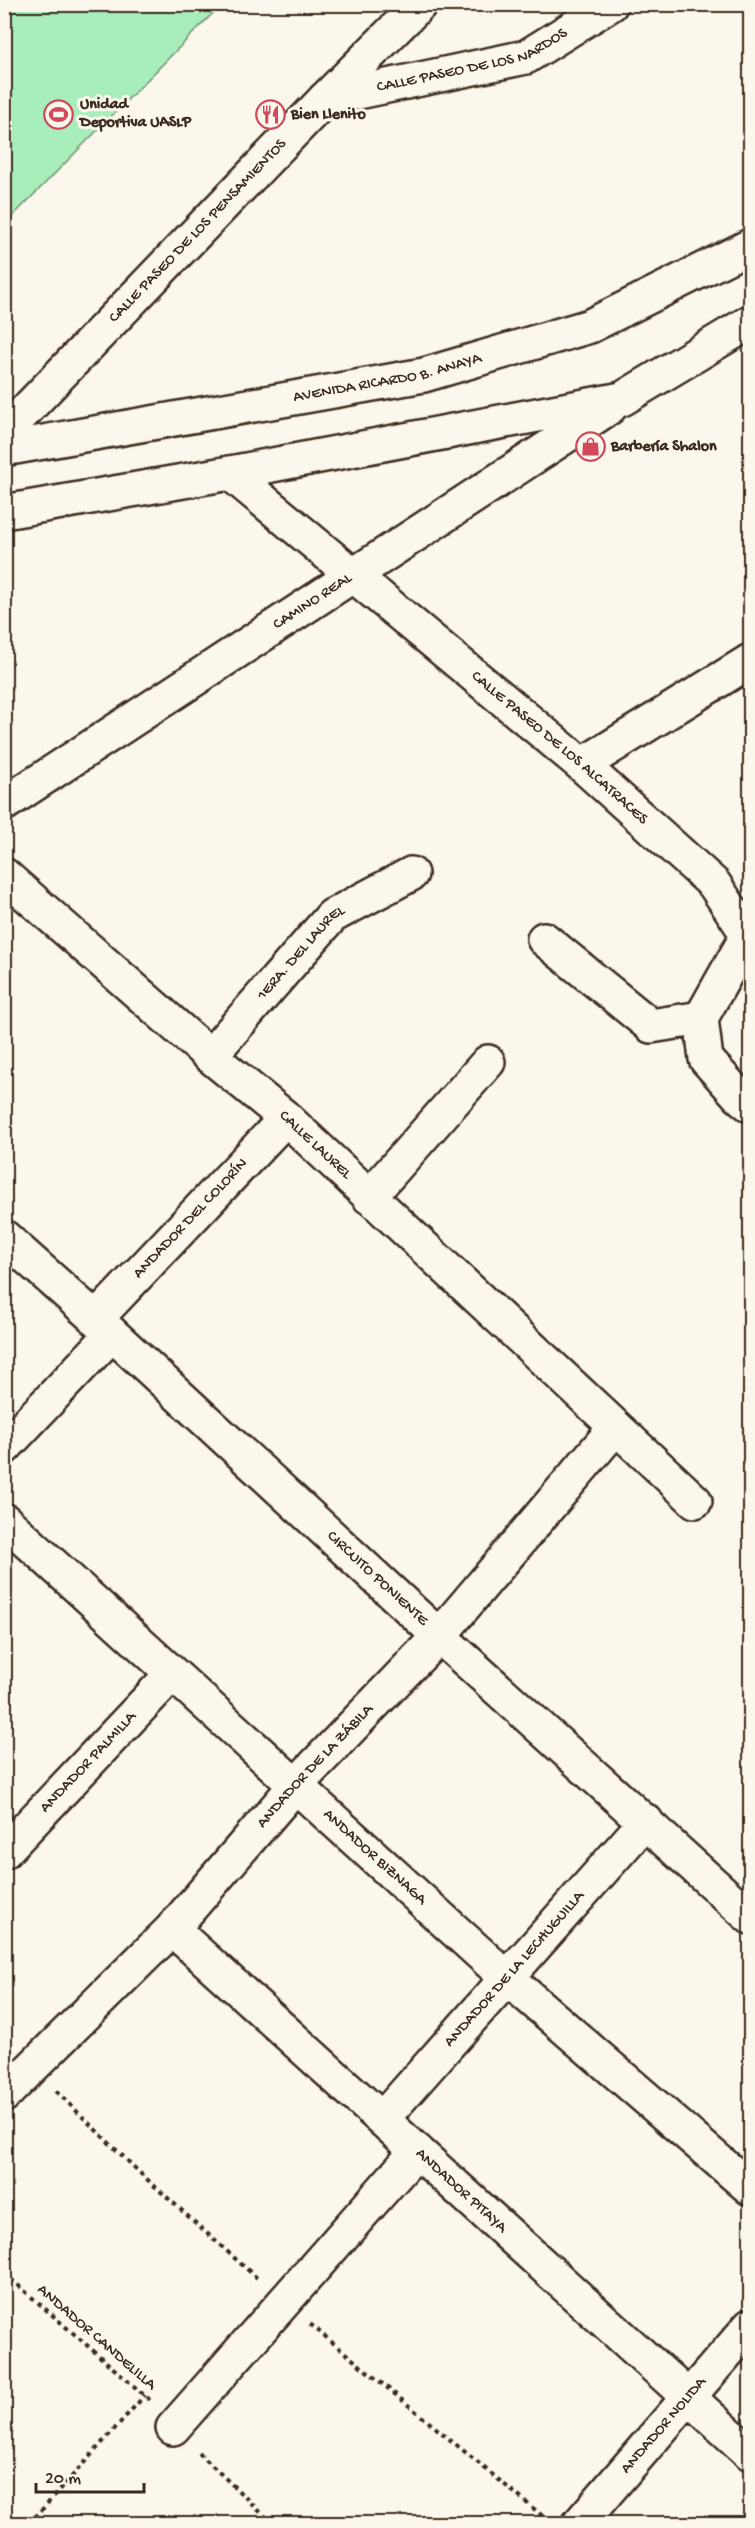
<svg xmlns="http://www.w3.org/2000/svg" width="755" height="2528" font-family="'Gochi Hand',sans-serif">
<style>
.green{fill:#a7eeba;stroke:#718c6c;stroke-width:1.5}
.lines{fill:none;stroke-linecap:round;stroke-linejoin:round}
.street-casing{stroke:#3b2a1e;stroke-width:38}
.secondary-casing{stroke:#3b2a1e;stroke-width:38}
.path{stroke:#3b2a1e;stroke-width:4;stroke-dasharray:4.5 4.5;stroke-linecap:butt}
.street{stroke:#fbf7ec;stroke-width:33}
.secondary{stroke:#fbf7ec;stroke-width:33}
.labels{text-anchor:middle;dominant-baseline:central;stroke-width:6;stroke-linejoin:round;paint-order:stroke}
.street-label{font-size:16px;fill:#3b2a1e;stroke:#fbf7ec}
.poi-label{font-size:16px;font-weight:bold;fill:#3b2a1e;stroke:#fbf7ec;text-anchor:start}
</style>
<rect width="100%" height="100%" fill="#fbf7ec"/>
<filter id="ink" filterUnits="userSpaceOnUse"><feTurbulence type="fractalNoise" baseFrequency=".0167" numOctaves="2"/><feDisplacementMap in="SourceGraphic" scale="12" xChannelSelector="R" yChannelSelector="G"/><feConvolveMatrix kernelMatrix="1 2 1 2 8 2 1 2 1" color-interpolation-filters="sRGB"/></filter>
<g filter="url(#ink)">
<path class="green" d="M5,4L221,5L5,224L4,5Z"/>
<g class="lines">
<defs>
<g id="street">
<path id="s1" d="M325,99L526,57L611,4"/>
<path id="s2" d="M4,433L325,99L420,4"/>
<path id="s3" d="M230,473L582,765L714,884L748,935"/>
<path d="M582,765L750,661"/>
<path id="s4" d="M4,875L210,1056L286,1118L695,1501"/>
<path d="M750,931L701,1018L706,1059L739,1096L750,1105"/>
<path d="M544,939L651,1026L701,1018"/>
<path id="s5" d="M210,1056L332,916L411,874"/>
<path d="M369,1197L488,1062"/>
<path id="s6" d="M4,1237L96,1319L439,1636L750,1917"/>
<path id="s7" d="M96,1319L286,1118"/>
<path d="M4,1448L112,1334"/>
<path id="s8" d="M4,1520L507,1978L750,2188"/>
<path id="s9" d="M4,1852L172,1674"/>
<path id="s10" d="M172,1929L750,2453"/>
<path id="s11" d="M4,2095L172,1929L295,1786L439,1636L615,1428"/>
<path id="s12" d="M382,2119L646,1821"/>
<path d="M173,2428L417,2151"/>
<path id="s13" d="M579,2524L750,2326"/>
</g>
<g id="secondary">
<path id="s14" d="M4,449L424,375L590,326L750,246"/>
<path d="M4,512L230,473L622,399L750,322"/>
<path id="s15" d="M4,804L610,407"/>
</g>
</defs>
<use href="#street" class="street-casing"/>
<use href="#secondary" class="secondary-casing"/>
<path class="path" d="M56,2091L140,2173L259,2280
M4,2273L151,2401
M310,2324L545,2518
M199,2453L273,2524
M4,2513L16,2524
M29,2524L145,2395"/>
<use href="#street" class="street"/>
<use href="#secondary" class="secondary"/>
</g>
</g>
<defs>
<symbol id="stadium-ring" viewBox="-11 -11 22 22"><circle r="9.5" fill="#fbf7ec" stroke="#d1495b" stroke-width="1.5"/><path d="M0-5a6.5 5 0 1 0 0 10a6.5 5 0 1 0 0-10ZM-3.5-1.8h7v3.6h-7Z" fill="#d1495b"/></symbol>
<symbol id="restaurant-ring" viewBox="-11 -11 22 22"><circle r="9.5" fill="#fbf7ec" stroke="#d1495b" stroke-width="1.5"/><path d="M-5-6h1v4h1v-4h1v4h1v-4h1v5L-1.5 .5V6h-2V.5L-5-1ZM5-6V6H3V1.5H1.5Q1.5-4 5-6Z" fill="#d1495b"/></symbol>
<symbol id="shop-ring" viewBox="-11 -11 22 22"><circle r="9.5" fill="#fbf7ec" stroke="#d1495b" stroke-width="1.5"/><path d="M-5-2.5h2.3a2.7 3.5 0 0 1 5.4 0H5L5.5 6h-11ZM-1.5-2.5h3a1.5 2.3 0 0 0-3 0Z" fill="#d1495b"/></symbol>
</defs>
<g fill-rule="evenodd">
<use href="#stadium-ring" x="42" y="98" width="33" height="33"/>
<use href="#restaurant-ring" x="254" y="98" width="33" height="33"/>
<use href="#shop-ring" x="574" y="430" width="33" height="33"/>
</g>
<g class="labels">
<g class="street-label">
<text stroke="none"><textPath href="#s1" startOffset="153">CALLE PASEO DE LOS NARDOS</textPath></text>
<text stroke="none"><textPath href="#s2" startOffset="280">CALLE PASEO DE LOS PENSAMIENTOS</textPath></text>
<text stroke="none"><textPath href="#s14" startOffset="390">AVENIDA RICARDO B. ANAYA</textPath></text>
<text stroke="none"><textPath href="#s15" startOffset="369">CAMINO REAL</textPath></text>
<text stroke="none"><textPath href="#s3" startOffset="429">CALLE PASEO DE LOS ALCATRACES</textPath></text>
<text stroke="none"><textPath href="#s5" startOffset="138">1ERA. DEL LAUREL</textPath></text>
<text stroke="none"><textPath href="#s4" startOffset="412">CALLE LAUREL</textPath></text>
<text stroke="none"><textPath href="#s7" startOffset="138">ANDADOR DEL COLORÍN</textPath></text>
<text stroke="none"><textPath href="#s6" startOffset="506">CIRCUITO PONIENTE</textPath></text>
<text stroke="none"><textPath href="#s9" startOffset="123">ANDADOR PALMILLA</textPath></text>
<text stroke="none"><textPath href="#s11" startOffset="453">ANDADOR DE LA ZÁBILA</textPath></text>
<text stroke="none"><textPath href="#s8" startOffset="501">ANDADOR BIZNAGA</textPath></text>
<text stroke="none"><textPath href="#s12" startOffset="200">ANDADOR DE LA LECHUGUILLA</textPath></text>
<text stroke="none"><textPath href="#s10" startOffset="390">ANDADOR PITAYA</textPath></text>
<text transform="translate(96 2338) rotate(41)">ANDADOR CANDELILLA</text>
<text stroke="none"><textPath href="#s13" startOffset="130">ANDADOR NOLIDA</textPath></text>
</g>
<g class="poi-label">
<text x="80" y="105">Unidad<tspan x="80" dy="18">Deportiva UASLP</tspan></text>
<text x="291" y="115">Bien Llenito</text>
<text x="611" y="447">Barbería Shalon</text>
</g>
</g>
<rect width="755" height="2528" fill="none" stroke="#fbf7ec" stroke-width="24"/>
<rect x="12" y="12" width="731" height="2504" fill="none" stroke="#3b2a1e" stroke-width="2" filter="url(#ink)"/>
<path d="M36 2483v9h108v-9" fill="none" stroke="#3b2a1e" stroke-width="3"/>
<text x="45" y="2483" font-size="18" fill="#3b2a1e" stroke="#fbf7ec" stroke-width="4.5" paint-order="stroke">20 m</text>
</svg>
